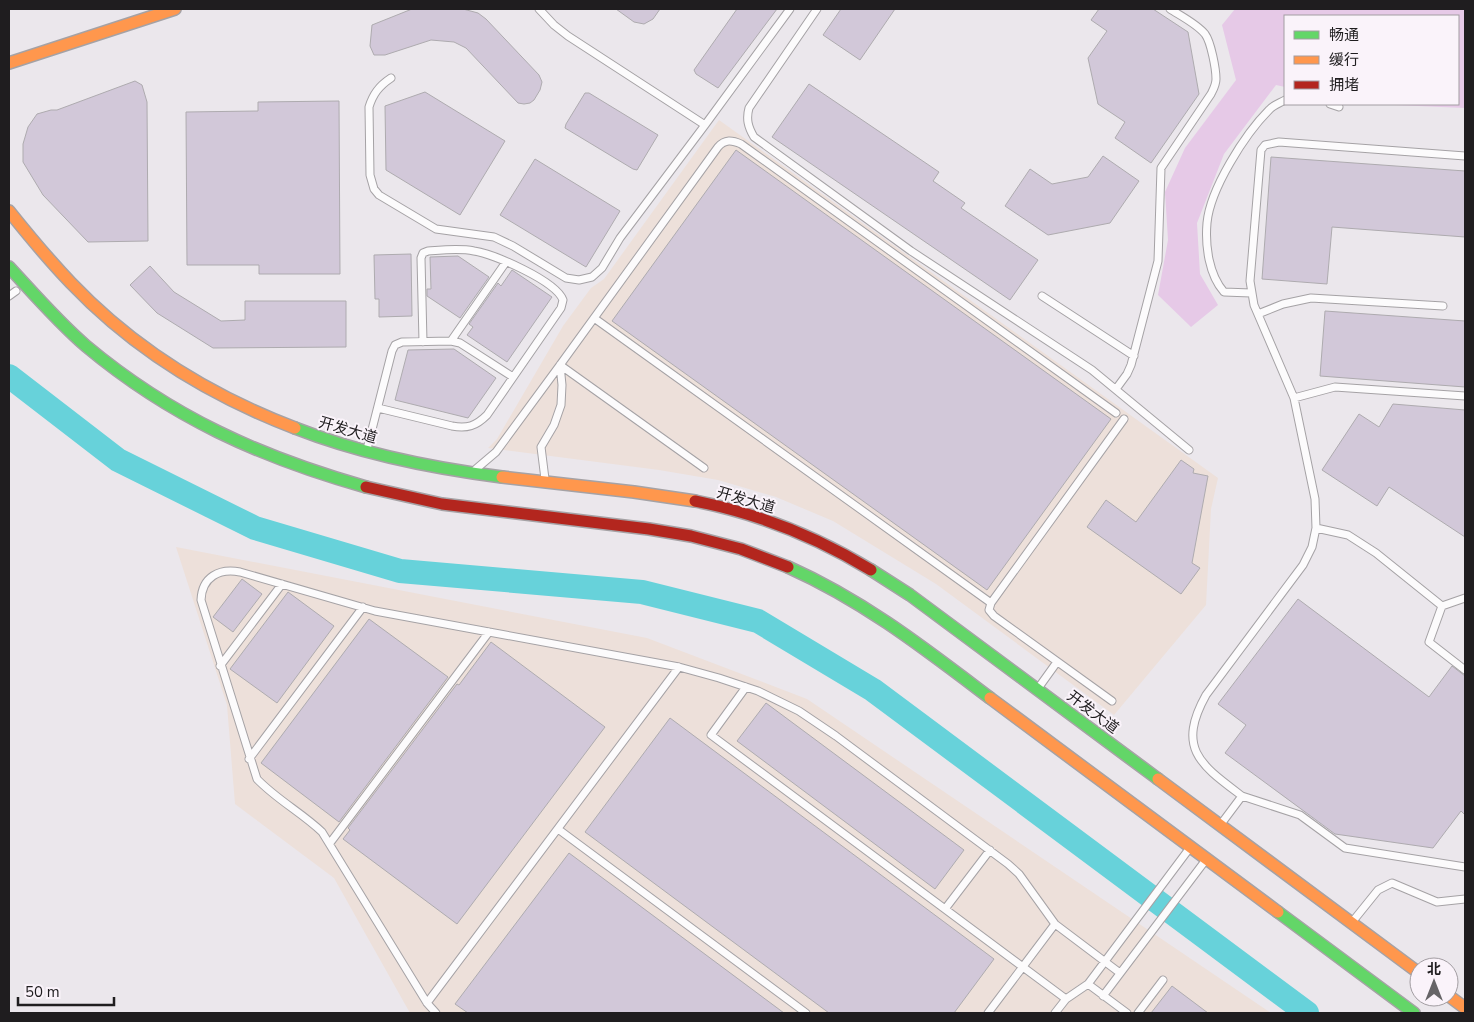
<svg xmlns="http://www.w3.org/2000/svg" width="1474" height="1022" font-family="'Nunito Sans','Noto Sans SC',sans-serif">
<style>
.industrial{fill:#ede0da}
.green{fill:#e6c9e7}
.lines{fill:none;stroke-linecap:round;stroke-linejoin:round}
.river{stroke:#67d2da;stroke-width:24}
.building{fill:#d2c8d9;stroke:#aeabaf}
.lane-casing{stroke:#a5a2a5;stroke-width:9}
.fast-casing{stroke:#a5a2a5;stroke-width:14}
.slow-casing{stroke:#a5a2a5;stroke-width:14}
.jam-casing{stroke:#a5a2a5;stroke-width:14}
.lane{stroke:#fcfbfc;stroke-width:7}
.fast{stroke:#63d668;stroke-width:11}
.slow{stroke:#ff974d;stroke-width:11}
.jam{stroke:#b3261e;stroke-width:11}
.labels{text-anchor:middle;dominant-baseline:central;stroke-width:4;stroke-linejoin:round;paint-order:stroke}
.street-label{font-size:15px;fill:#1f1d1f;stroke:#faf3fa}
</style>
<rect width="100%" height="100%" fill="#ebe7ec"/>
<path class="industrial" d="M719,120L1218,478L1211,509L1206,605L1114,715L936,584L833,521L776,497L718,480L659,470L488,448L497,439L563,326L591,288L604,279Z
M176,547L647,638L807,699L1271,1013H410L334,878L235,804L227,705Z"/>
<path class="green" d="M1235,9H1465V108L1371,104H1458V16H1285V87L1276,85L1224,154L1197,223L1200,274L1218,305L1191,327L1158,295L1168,240L1165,192L1185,148L1236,80L1222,25Z"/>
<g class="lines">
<path class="river" d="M9,376L118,460L255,528L400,571L642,592L758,621L873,690L1307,1013"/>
</g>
<path class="building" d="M412,9H463L478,13L486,19L539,75L542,82L540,90L534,100L530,103L524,104L518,103L466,48L454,42L431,40L385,55H374L370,46L372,25Z
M616,9H660L653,19L644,24L634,22Z
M737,9H777L718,88L696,74L694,70Z
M841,9H895L860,60L823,35Z
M1099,9H1153L1188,32L1199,94L1151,163L1115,138L1125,122L1098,104L1088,58L1107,31L1091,20Z
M135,81L142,85L147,102L148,241L88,242L43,195L23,162V144L28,127L37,114L51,110H57Z
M809,84L939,172L933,181L965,203L961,208L1038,260L1010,300L772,137Z
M425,92L505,141L460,215L386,170L385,106Z
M585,93H589L658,135L637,170L633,169L565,128L566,124Z
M339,101L340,274H259V265H187L186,112L258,111V102Z
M736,150L1111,419L987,590L612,321Z
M1103,156L1139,181L1110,223L1048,235L1005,206L1030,169L1052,184L1088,177Z
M1271,157L1465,171V237L1332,227L1327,284L1262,279Z
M535,159L620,211L586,267L500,215Z
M411,254L412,316L379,317V299H375L374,255Z
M458,256L489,277L460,318L427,296V289H431L430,257Z
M150,266L174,292L221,321L245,320V301H346V347L213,348L157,313L130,285Z
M512,270L552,297L507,362L467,335L473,327L469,324L498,283L501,286Z
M1325,311L1465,321V387L1320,376Z
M454,349L496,378L468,418L395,400L408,350Z
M1393,404L1465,410V537L1389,487L1377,506L1322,470L1359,414L1379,427Z
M1181,460L1194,469L1193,473L1208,476L1192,563L1200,568L1181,594L1087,527L1106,500L1136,522Z
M242,579L262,594L233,632L213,617Z
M288,592L334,626L277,703L230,669Z
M1298,599L1429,697L1452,666L1465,676V815L1461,811L1433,848L1335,834L1225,753L1246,725L1218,704Z
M369,619L448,677L339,822L261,763Z
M491,642L605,727L457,924L343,839L350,830L348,828L457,684L459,685Z
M766,703L964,850L935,889L737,741Z
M670,718L994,959L954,1013H829L585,832Z
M569,853L784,1013H468L455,1004Z
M1172,986L1208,1013H1151Z"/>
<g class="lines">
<defs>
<path id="lane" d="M539,9L554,25L568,36L705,125
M817,9L749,108C746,119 748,127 754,137L911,251L1092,370L1189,450
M391,78C379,86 373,94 369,107L370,175L374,189L379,195L436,229L494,237L513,246L566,278L579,280L592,277L602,268L620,238L705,125L790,9
M1330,104L1339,107
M1251,293L1224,292C1209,275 1205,246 1207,223C1210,189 1245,134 1269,110C1273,105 1280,103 1285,100
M9,296L16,291
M1042,296L1134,356
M1258,314L1283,304L1311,298L1443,306
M594,318L991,603
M451,341L506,262
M1116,389L1127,374L1131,365L1158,261L1161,168L1211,94C1213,90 1216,85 1216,79C1216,69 1211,42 1205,34C1197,24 1181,16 1170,9
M1294,398L1335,387L1465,396
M378,408L452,426C467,429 476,426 487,415L561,308L563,300C556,281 494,254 474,251C459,248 443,250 428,251L423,253L421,258L423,342
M367,449L392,351L395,345L402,342L451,341L460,343L513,377
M704,468L560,365L718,147C725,139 732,140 741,144L1116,413
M476,469L496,452L560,365
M545,479L541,447L554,425L561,405L562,385L560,365
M1316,528L1348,535L1376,553L1442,606L1465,598
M1442,606L1429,642L1465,670
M220,666L282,584
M746,687L711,735L1066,999
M1039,687L1057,662
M1112,701L994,616L989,610L991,603L1124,419
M249,759L363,607
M1242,796L1300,815L1345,848L1465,867
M1221,824L1242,796C1201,765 1176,749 1206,695L1303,565L1312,547L1316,528L1315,499L1294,398L1254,305L1250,281L1261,150L1265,145L1279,142L1465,156
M558,829L806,1013
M330,843L489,632
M945,909L990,850
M1353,921L1378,890L1392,883L1437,902L1465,899
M1088,984L1189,849
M1103,996L1205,861
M427,1003L679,667
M436,1013L427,1003L322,832C302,813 276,799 257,779L201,600C202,577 219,568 240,572L375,611L679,667L719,678L758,691L799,711L836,736L1008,864L1019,874L1055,924L1120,973
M988,1013L1055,924
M1055,1013L1066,999L1088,984L1127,1013
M1138,1013L1163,980"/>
<path id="fast" d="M9,267C34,294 58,322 86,346C171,417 260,457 366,487
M295,428C361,454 431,468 502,477
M788,567C864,601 924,648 990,698
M871,570L910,595L1158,779
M1278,912L1414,1013"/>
<path id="slow" d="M9,63L175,9
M9,211C29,236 49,260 71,283C133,348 211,396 295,428
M502,477L634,492L695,501
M990,698L1278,912
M1158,779L1419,973
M1449,996L1465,1008"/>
<path id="jam" d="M366,487L442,504L649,529L691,536L741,549L788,567
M695,501C756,513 817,537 871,570"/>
</defs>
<use href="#lane" class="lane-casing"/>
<use href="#fast" class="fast-casing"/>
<use href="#slow" class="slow-casing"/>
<use href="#jam" class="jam-casing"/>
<use href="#lane" class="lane"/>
<use href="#fast" class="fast"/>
<use href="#slow" class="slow"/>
<use href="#jam" class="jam"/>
</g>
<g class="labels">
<g class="street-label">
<text transform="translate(348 430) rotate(16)">开发大道</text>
<text transform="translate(746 500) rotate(16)">开发大道</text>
<text transform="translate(1093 712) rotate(37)">开发大道</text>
</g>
</g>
<rect width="1474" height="1022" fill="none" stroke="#1f1d1f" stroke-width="20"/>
<rect x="1284" y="15" width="175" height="90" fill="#faf3fa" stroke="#a29da2"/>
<rect x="1294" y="31" width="25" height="8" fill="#63d668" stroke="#a29da2"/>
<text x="1329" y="40" font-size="15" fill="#1f1d1f">畅通</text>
<rect x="1294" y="56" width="25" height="8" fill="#ff974d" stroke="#a29da2"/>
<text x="1329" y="65" font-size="15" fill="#1f1d1f">缓行</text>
<rect x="1294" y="81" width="25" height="8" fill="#b3261e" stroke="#a29da2"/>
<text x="1329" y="90" font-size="15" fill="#1f1d1f">拥堵</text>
<g transform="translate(1434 982)"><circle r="24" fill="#faf3fa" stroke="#a29da2"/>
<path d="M0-4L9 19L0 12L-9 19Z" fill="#666467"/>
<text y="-8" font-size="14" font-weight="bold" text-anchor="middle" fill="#1f1d1f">北</text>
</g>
<path d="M18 997v8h96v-8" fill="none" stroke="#1f1d1f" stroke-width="2.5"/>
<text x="25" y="997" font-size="15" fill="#1f1d1f" stroke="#faf3fa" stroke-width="4" paint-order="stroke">50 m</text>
</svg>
